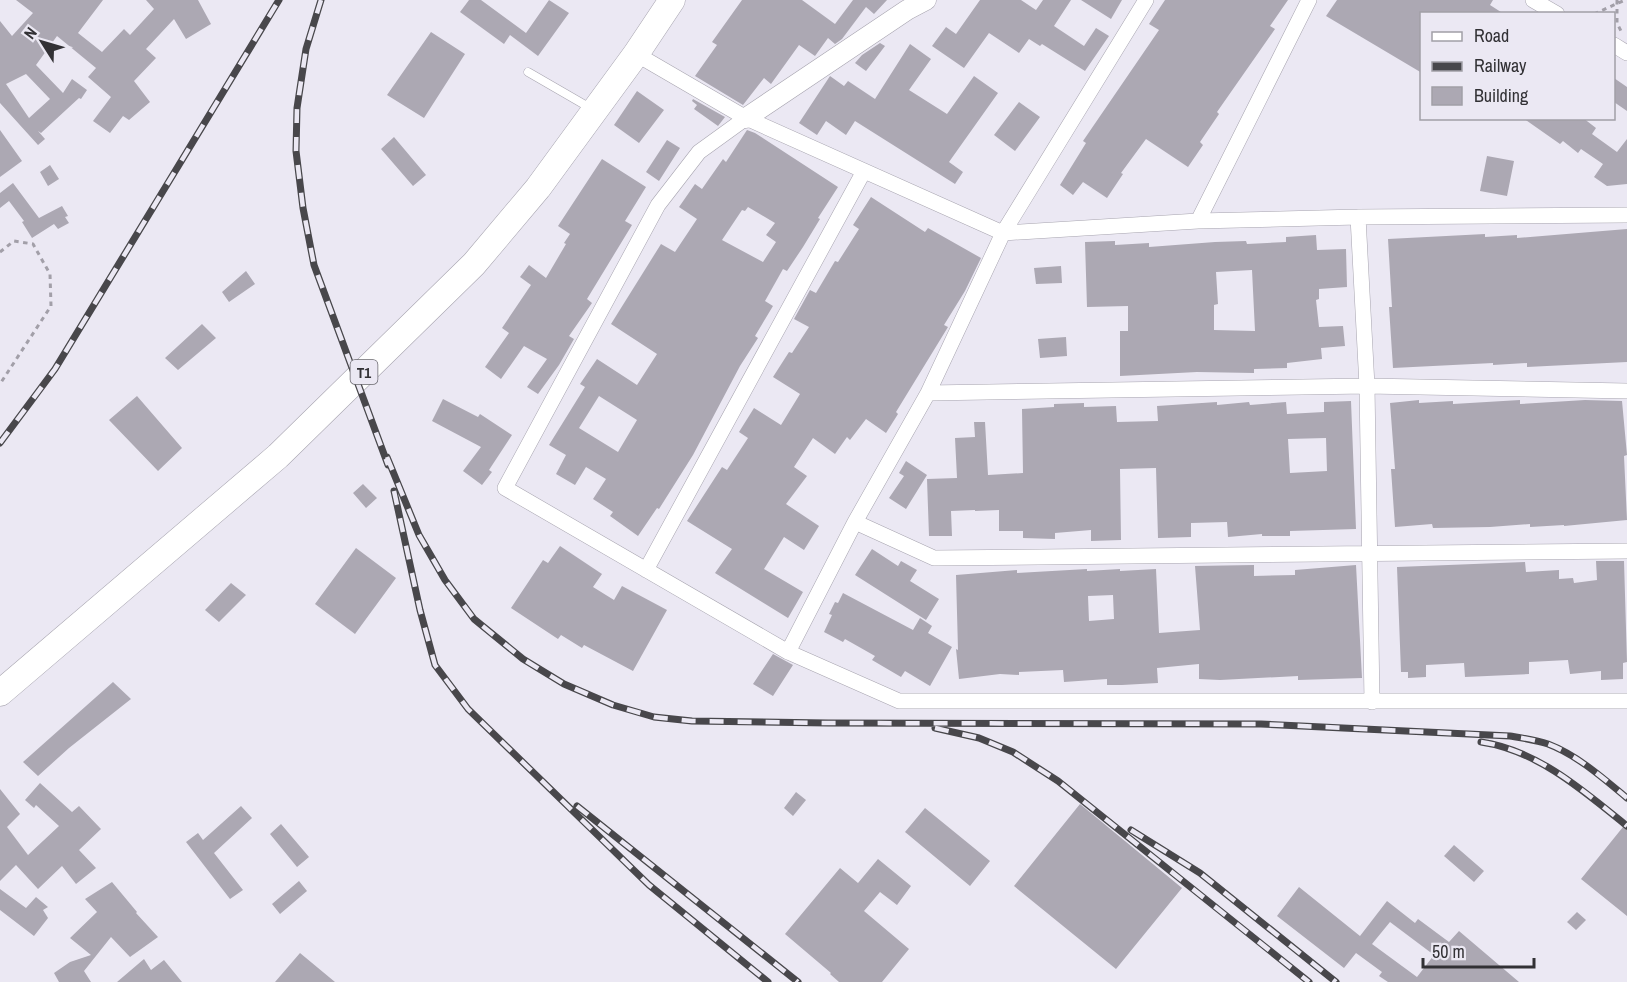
<svg xmlns="http://www.w3.org/2000/svg" width="1627" height="982" font-family="'Archivo Narrow',sans-serif">
<style>
.building{fill:#aca8b3;fill-rule:evenodd}
.lines{fill:none;stroke-linecap:round;stroke-linejoin:round}
.service-casing{stroke:#a7a4af;stroke-width:9}
.minor-casing{stroke:#a7a4af;stroke-width:16}
.tertiary-casing{stroke:#a7a4af;stroke-width:21}
.trunk-casing{stroke:#a7a4af;stroke-width:27}
.path{stroke:#a29fa8;stroke-width:3;stroke-dasharray:4.5 4.5;stroke-linecap:butt}
.service{stroke:#fff;stroke-width:8}
.minor{stroke:#fff;stroke-width:15}
.tertiary{stroke:#fff;stroke-width:20}
.trunk{stroke:#fff;stroke-width:26}
.rail-casing{stroke:#48474b;stroke-width:7}
.rail{stroke:#ebe8f3;stroke-width:4.5;stroke-dasharray:14;stroke-linecap:butt}
.labels{text-anchor:middle;dominant-baseline:central;stroke-width:4.5;stroke-linejoin:round;paint-order:stroke}
.shield{fill:#ebe8f3;stroke:#6a686e;stroke-width:1.5}
.shield-label{font-size:15px;font-weight:bold;fill:#323135}
</style>
<rect width="100%" height="100%" fill="#ebe8f3"/>
<path class="building" d="M16,0H103L78,33L102,52L124,29L130,35L154,9L146,0H198L211,24L186,39L174,19L146,49L156,58L134,81L150,102L129,120L123,116L110,133L93,121L111,97L88,77L96,68L57,36L36,65L63,93L72,79L87,90L81,99L79,98L41,133L38,131L45,139L38,145L0,103V21L12,36L33,13ZM26,74L50,99L29,118L6,84Z
M469,0H481L526,33L549,0L569,13L538,56L510,35L504,44L460,12Z
M742,0H802L835,24L853,0H887L874,14L866,7L842,39L835,44L828,38L815,56L799,45L771,84L764,78L743,105L695,76L717,45L712,42Z
M980,0H1021L1036,10L1043,0H1071L1054,26L1084,46L1096,28L1109,36L1085,71L1042,44L1040,46L1029,39L1019,53L989,33L964,68L932,46L946,27L956,34Z
M1081,0H1122L1111,19Z
M1165,0H1288L1270,26L1275,29L1217,112L1219,114L1200,142L1203,145L1188,167L1146,139L1121,173L1123,174L1107,198L1083,182L1073,195L1060,185L1086,143L1083,141L1159,30L1149,24Z
M1337,0H1493L1490,5L1504,14H1422V73L1326,16Z
M431,32L465,54L424,118L387,95Z
M880,43L885,46L866,71L855,63L862,55Z
M910,44L931,59L909,90L947,114L974,76L998,93L949,162L963,172L955,184L855,121L846,135L826,121L817,135L799,123L830,76L844,86L848,81L875,99Z
M1614,78L1627,87V111L1614,102Z
M637,91L664,110L639,143L614,125Z
M693,99L725,117L718,126L694,109L697,105L692,101Z
M1019,102L1040,117L1015,151L994,135Z
M1523,118H1583L1596,128L1592,134L1617,152L1627,139V184L1607,186L1594,177L1603,164L1581,149L1578,153L1563,141L1560,144Z
M0,130L22,161L0,177Z
M747,130L755,133L838,187L818,218L820,219L803,247L787,271L783,269L765,301L773,306L755,336L758,338L740,366L693,455L659,509L657,508L638,536L610,516L613,512L593,499L606,479L586,467L575,485L556,474L566,455L549,445L585,387L580,384L597,359L637,385L657,354L611,324L661,244L675,252L697,219L679,207L695,184L702,189L723,159L726,162ZM748,207L775,223L766,235L776,242L763,262L722,240L742,210L745,211ZM599,396L637,420L618,452L579,428Z
M394,137L426,175L413,186L381,149Z
M667,140L680,148L659,181L646,172Z
M1487,156L1514,161L1507,196L1480,191Z
M602,159L646,187L625,221L632,225L587,299L592,303L569,336L574,339L559,365L538,394L527,387L547,359L524,346L501,379L485,367L509,333L502,328L531,285L520,277L529,265L546,278L566,244L564,243L570,234L558,226Z
M50,165L59,179L48,186L40,172Z
M13,183L39,218L62,206L68,216L65,217L69,223L58,229L54,224L32,238L22,222L24,221L9,201L0,208V193Z
M871,197L925,232L928,228L981,258L965,291L944,325L948,327L896,412L898,414L886,433L866,419L850,440L847,437L835,454L813,438L794,467L807,476L786,504L819,526L804,550L784,537L764,569L803,592L788,618L715,573L732,549L687,521L722,467L727,470L748,438L739,432L754,408L781,425L800,394L773,377L789,352L792,353L809,327L794,319L810,290L816,293L835,261L838,262L859,229L853,225Z
M1627,229V362L1527,367V363L1493,365V363L1393,368L1389,307H1392L1388,239L1485,234V237L1517,235V238Z
M1316,235L1317,250L1346,249L1347,287L1319,289V299L1316,300L1319,327L1343,326L1345,346L1321,348L1322,359L1287,363V368L1254,369V373L1197,372L1120,376V331H1128V306L1087,307L1085,242L1115,241V245L1149,243V247L1215,242L1246,241L1247,244L1286,242V237ZM1252,270L1255,331L1214,330V305L1218,304L1216,272Z
M1061,266L1062,283L1036,284L1034,268Z
M246,271L255,284L229,302L222,292Z
M202,324L216,338L178,370L165,358Z
M1066,337L1067,356L1040,358L1038,339Z
M137,396L182,448L158,471L109,420Z
M443,399L478,417L480,414L512,435L489,470L492,472L482,485L463,471L481,447L432,421Z
M1419,400V403L1453,401V404L1520,400V404L1585,400L1622,401L1627,455L1624,456L1627,520L1564,526V525L1530,527V524L1490,527L1433,528L1432,524L1395,527L1391,469H1395L1390,403Z
M1351,401L1356,529L1290,531V536H1262V534L1228,537L1227,522L1191,523V537L1158,538L1156,468L1120,469L1121,540L1091,541V530L1055,533V539L1023,538V531H999V510L975,511V510L951,511L952,536H929L927,479L957,478L955,438L975,437L974,422H985L988,475L1023,473L1022,409L1054,407V404L1084,403V407L1116,406L1117,422L1158,421L1157,406L1217,402V405L1249,402L1250,405L1286,402L1287,414L1324,412V402ZM1326,438L1327,471L1290,473L1288,439Z
M906,461L927,475L906,509L889,498L904,476L899,473Z
M363,484L377,498L366,508L353,493Z
M560,546L602,574L593,587L614,600L622,586L667,610L633,671L584,645L582,648L561,635L558,639L511,608L543,560L548,563Z
M356,548L396,578L355,634L315,604Z
M872,549L898,566L901,561L917,570L910,581L939,599L926,620L855,575Z
M1596,561H1624L1627,662L1623,663V679L1601,680V671L1570,674L1568,660L1529,662V674L1465,677L1464,663L1426,665V677L1408,678V672H1401L1397,567L1525,562L1526,572L1559,570V579L1573,578L1574,583L1597,580Z
M1254,565V576L1295,575V570L1356,565L1362,678L1298,680V676L1220,680L1199,679V664L1157,668L1158,683L1122,685H1107V679L1064,682L1063,670L1019,672V675L1000,674L959,679L956,649L958,650L956,575L1017,570V573L1087,569V571L1120,569V571L1156,569L1159,633L1200,630L1195,566ZM1113,595L1114,619L1089,621L1088,596Z
M231,583L246,595L219,622L205,610Z
M843,593L913,630L920,618L932,626L928,633L952,647L930,686L905,671L901,677L872,660L875,656L845,639L843,642L824,632L832,615L829,614L835,602L838,603Z
M773,654L793,665L773,696L753,684Z
M113,682L131,699L69,748L38,776L23,762Z
M40,783L72,812L79,806L101,829L79,850L96,868L76,884L62,866L38,889L16,865L0,881V789L20,814L7,827L28,855L59,826L36,805L34,808L25,800Z
M796,792L806,800L793,816L784,808Z
M1080,804L1182,888L1116,969L1014,886Z
M241,806L252,818L214,853L243,890L230,899L186,842L198,833L203,840Z
M925,808L990,861L970,886L905,832Z
M1627,822V916L1581,879Z
M281,824L309,857L297,867L270,834Z
M1454,845L1484,871L1474,882L1444,856Z
M878,859L911,886L897,905L880,892L864,911L909,949L882,982H839L830,974L831,973L785,934L840,868L858,883Z
M299,881L307,891L280,914L272,904Z
M112,882L137,912L136,913L158,937L130,957L111,937L84,971L91,982H59L54,973L70,962L91,955L70,938L97,912L85,899Z
M1299,887L1360,936L1387,901L1415,923L1418,919L1449,942L1459,931L1519,982H1388L1379,976L1382,972L1356,953L1344,968L1277,916ZM1390,922L1434,955L1417,977L1372,944Z
M0,889L26,908L36,897L48,907L43,910L48,918L34,936L0,910Z
M1577,912L1586,920L1576,930L1567,922Z
M300,953L335,982H275Z
M144,959L151,970L164,960L182,982H117Z"/>
<g class="lines">
<defs>
<path id="service" d="M528,72L592,109"/>
<path id="minor" d="M1533,0L1557,14
M1614,45L1627,53
M636,54L746,118L1003,233L1198,221L1358,217L1627,215
M746,118L699,152L658,205L505,488L788,652L899,701H1627
M1358,217L1367,386L1372,702
M1198,221L1309,0
M928,393L1367,386L1627,391
M855,522L934,558L1627,551
M646,570L864,171
M788,652L855,522L928,393L1003,233L1146,0"/>
<path id="tertiary" d="M746,118L907,10L926,0"/>
<path id="trunk" d="M0,693L278,456L474,264L538,188L636,54L672,0"/>
</defs>
<use href="#service" class="service-casing"/>
<use href="#minor" class="minor-casing"/>
<use href="#tertiary" class="tertiary-casing"/>
<use href="#trunk" class="trunk-casing"/>
<path class="path" d="M1617,0V23L1621,31
M1594,14L1625,0
M0,252L14,241L33,244L50,274L51,306L0,384"/>
<use href="#service" class="service"/>
<use href="#minor" class="minor"/>
<use href="#tertiary" class="tertiary"/>
<use href="#trunk" class="trunk"/>
<defs>
<path id="rail" d="M321,0L306,49L297,108L296,151L303,208L314,265L388,465
M0,443L55,369L279,0
M387,457L419,535L445,580L474,619L523,659L564,684L613,705L654,717L692,721L828,723L1261,724L1510,736C1522,738 1536,740 1548,744C1577,755 1603,778 1627,798
M394,491L420,610L435,665L468,709L649,885L768,982
M935,728L979,738L1013,752L1058,781L1309,982
M1481,742C1537,750 1584,791 1627,826
M577,806L798,982
M1131,830L1200,873L1336,982"/>
</defs>
<use href="#rail" class="rail-casing"/>
<use href="#rail" class="rail"/>
</g>
<g class="labels">
<rect class="shield" x="350.5" y="360" width="27" height="24" rx="4.5"/>
<g class="shield-label">
<text x="364" y="372">T1</text>
</g>
</g>
<rect x="1420" y="12" width="195" height="108" fill="#ebe8f3" stroke="#a19fa7" stroke-width="1.5"/>
<rect x="1432" y="32" width="30" height="9" fill="#ffffff" stroke="#a19fa7" stroke-width="1.5"/>
<text x="1474" y="42" font-size="18" fill="#323135">Road</text>
<rect x="1432" y="62" width="30" height="9" fill="#48474b" stroke="#a19fa7" stroke-width="1.5"/>
<text x="1474" y="72" font-size="18" fill="#323135">Railway</text>
<rect x="1432" y="87" width="30" height="18" fill="#aca8b3" stroke="#a19fa7" stroke-width="1.5"/>
<text x="1474" y="102" font-size="18" fill="#323135">Building</text>
<g transform="translate(42 42) rotate(307)" stroke="#ebe8f3" stroke-width="4.5" paint-order="stroke">
<path d="M0-4.5L10 22L0 15L-10 22Z" fill="#323135"/>
<text y="-9" font-size="16" font-weight="bold" text-anchor="middle" fill="#323135">N</text>
</g>
<path d="M1423 958v9h111v-9" fill="none" stroke="#323135" stroke-width="3"/>
<text x="1432" y="958" font-size="18" fill="#323135" stroke="#ebe8f3" stroke-width="4.5" paint-order="stroke">50 m</text>
</svg>
